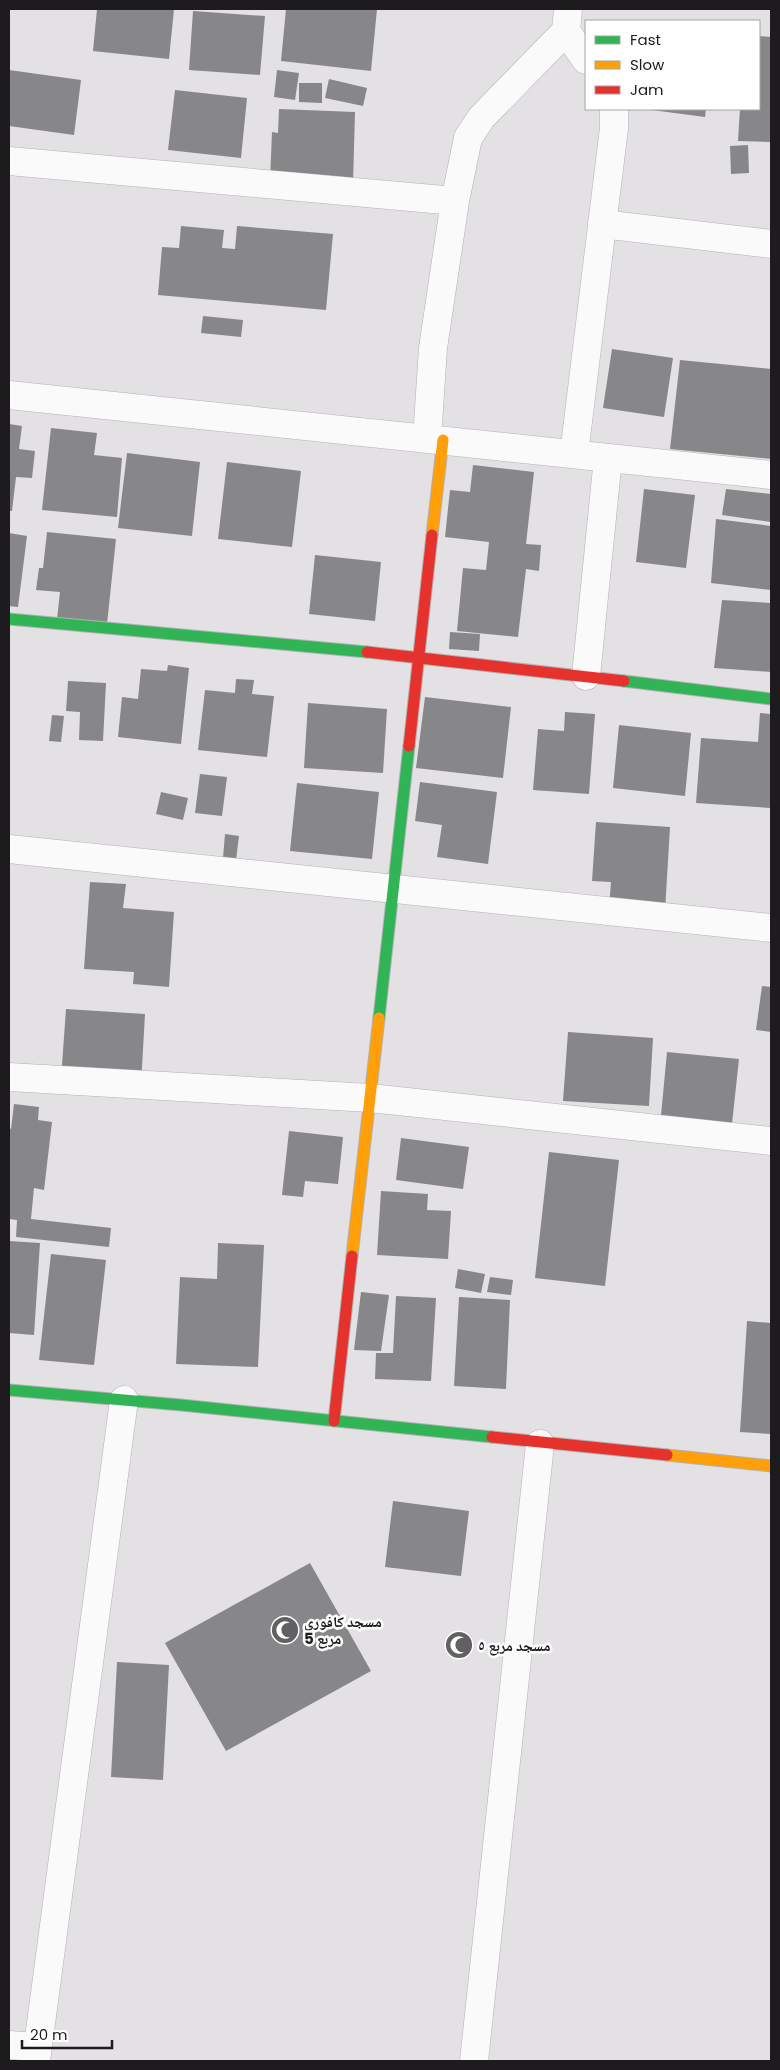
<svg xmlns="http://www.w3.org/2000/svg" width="780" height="2070" font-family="Poppins,'Noto Naskh Arabic',sans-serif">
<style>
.building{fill:#878688}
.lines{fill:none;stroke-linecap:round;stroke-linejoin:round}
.street-casing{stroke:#b2b1b3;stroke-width:29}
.fast-casing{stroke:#b2b1b3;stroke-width:13}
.slow-casing{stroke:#b2b1b3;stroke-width:13}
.jam-casing{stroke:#b2b1b3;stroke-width:13}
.street{stroke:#fbfafb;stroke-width:28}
.fast{stroke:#30b455;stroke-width:11}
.slow{stroke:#ff9f0a;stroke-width:11}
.jam{stroke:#e5322d;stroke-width:11}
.labels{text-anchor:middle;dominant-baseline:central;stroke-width:5;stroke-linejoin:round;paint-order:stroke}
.poi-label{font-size:15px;font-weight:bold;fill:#1d1b1d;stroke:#fff;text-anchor:start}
</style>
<rect width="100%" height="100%" fill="#e3e1e4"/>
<path class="building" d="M97,9H174L169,59L93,51Z
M286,9H377L371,71L281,61Z
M193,11L265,16L260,75L189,70Z
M759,36L771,37V142L738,141L740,109H759Z
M9,70L81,80L74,135L9,126Z
M277,70L299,73L295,100L274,97Z
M329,79L367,88L363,106L325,98Z
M299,83H322V103L299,102Z
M175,90L247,98L241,158L168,150Z
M279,109L355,112L353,184L270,181L272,132L278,133Z
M644,109H706L705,117Z
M748,145L749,173L731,174L730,146Z
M181,226L224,230L222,248L235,249L237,226L333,234L326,310L158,295L162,247L179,248Z
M203,316L243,320L241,337L201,333Z
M612,349L673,358L664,417L603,408Z
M680,360L771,369V459L670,449Z
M9,424L22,426L19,449L35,451L32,478L16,477L12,511H9Z
M51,428L97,433L94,455L122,458L117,517L42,510Z
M127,453L200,462L192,536L118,528Z
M227,462L301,471L292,547L218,539Z
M473,465L534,472L526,544L541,545L539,571L526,569L518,637L457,631L463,568L486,570L489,542L445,537L450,490L470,492Z
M644,489L695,495L686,568L636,562Z
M726,489L771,494V522L722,515Z
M716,519L771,526V590L711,583Z
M47,532L116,539L107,624L57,619L60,592L36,590L39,568H43Z
M9,533L27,536L18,607L9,606Z
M315,555L381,562L375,621L309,614Z
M722,600L771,603V672L714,668Z
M450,632L480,634L479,651L449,649Z
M168,665L189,668L181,744L118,737L122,697L138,699L141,669L167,671Z
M236,679L254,680L252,694L274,696L267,757L198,750L205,690L235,693Z
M68,681L106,683L103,741L79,740L80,712L66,711Z
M425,697L511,707L503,778L416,768Z
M308,703L387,709L383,773L304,768Z
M565,712L595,714L589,794L533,790L538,729L564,731Z
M760,713L771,714V808L696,803L701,738L758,742Z
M52,715L64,716L61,742L49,741Z
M619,725L691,733L685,796L613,788Z
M200,774L227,777L222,816L195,813Z
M420,782L497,792L488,864L437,857L442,825L415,821Z
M297,783L379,792L372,859L290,851Z
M161,792L188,798L183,820L156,814Z
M596,822L670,827L665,911L609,908L611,882L592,881Z
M225,834L239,836L236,860L223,858Z
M90,882L126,884L123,908L174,912L169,987L133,984L134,972L84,969Z
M762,986L771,987V1032L756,1030Z
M66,1009L145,1014L141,1085L61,1079Z
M568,1032L653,1038L649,1106L563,1101Z
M667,1052L739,1059L731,1133L660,1126Z
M14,1104L39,1107L38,1120L52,1122L44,1190L34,1188L31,1219L111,1228L109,1247L16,1237L17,1220L9,1219V1128L11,1129Z
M289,1131L343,1137L338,1184L305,1181L303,1197L282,1195Z
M401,1138L469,1147L463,1189L396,1180Z
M549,1152L619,1160L605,1286L535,1278Z
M381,1191L428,1194L427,1210L451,1211L448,1259L377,1255Z
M9,1241L40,1243L34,1335L9,1333Z
M218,1243L264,1245L258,1367L176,1364L180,1277L217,1279Z
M51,1254L106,1260L94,1365L39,1360Z
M458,1269L485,1274L481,1293L455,1288Z
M490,1277L513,1280L511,1295L487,1292Z
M361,1292L389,1295L381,1351L354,1350Z
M396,1296L436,1298L431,1381L375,1379L376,1353H393Z
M459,1297L510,1300L506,1389L454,1386Z
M747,1321L771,1323V1434L740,1432Z
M393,1501L469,1511L461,1576L385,1567Z
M310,1563L371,1671L226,1751L165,1643Z
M117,1662L169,1665L163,1780L111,1777Z"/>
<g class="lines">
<defs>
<path id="street" d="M566,31L586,60
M9,161L455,201
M602,224L771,244
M9,395L771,475
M427,439L433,348L455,201L468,138L481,118L566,31L568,9
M574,454L614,128V109
M586,676L608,458
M9,849L771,928
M9,1077L370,1098L771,1141
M9,2045L37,2047
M36,2061L124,1400
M474,2061L540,1444"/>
<path id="fast" d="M9,619L367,652
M624,681L771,699
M379,1018L409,746
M9,1390L181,1405L492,1437"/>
<path id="slow" d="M432,535L443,440
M352,1256L379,1018
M667,1455L771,1466"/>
<path id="jam" d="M367,652L624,681
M409,746L432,535
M334,1421L352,1256
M492,1437L667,1455"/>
</defs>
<use href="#street" class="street-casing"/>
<use href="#fast" class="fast-casing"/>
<use href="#slow" class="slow-casing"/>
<use href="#jam" class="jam-casing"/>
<use href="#street" class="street"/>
<use href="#fast" class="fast"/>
<use href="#slow" class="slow"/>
<use href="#jam" class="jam"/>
</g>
<defs>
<symbol id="mosque-disc" viewBox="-11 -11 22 22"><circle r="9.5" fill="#626063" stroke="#fff"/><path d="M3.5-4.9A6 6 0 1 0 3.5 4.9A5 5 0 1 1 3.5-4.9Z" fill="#fff"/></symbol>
</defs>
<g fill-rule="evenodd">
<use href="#mosque-disc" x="269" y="1614" width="32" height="32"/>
<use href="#mosque-disc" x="443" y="1629" width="32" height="32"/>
</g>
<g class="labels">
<g class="poi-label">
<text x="304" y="1621">مسجد كافوري<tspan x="304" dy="17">مربع 5</tspan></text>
<text x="478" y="1645">مسجد مربع ٥</text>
</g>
</g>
<rect width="780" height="2070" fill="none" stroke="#1d1b1d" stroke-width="20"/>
<rect x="585" y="20" width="175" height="90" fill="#ffffff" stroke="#a5a4a5"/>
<rect x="595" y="36" width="25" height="8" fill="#30b455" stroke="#a5a4a5"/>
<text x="630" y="45" font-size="15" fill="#1d1b1d">Fast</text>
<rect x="595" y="61" width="25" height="8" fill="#ff9f0a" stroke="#a5a4a5"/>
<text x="630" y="70" font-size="15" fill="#1d1b1d">Slow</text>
<rect x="595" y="86" width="25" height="8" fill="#e5322d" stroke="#a5a4a5"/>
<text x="630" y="95" font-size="15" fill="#1d1b1d">Jam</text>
<path d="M22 2040v8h90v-8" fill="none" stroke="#1d1b1d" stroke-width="2.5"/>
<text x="30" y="2040" font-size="15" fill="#1d1b1d" stroke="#ffffff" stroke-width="4" paint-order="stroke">20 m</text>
</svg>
